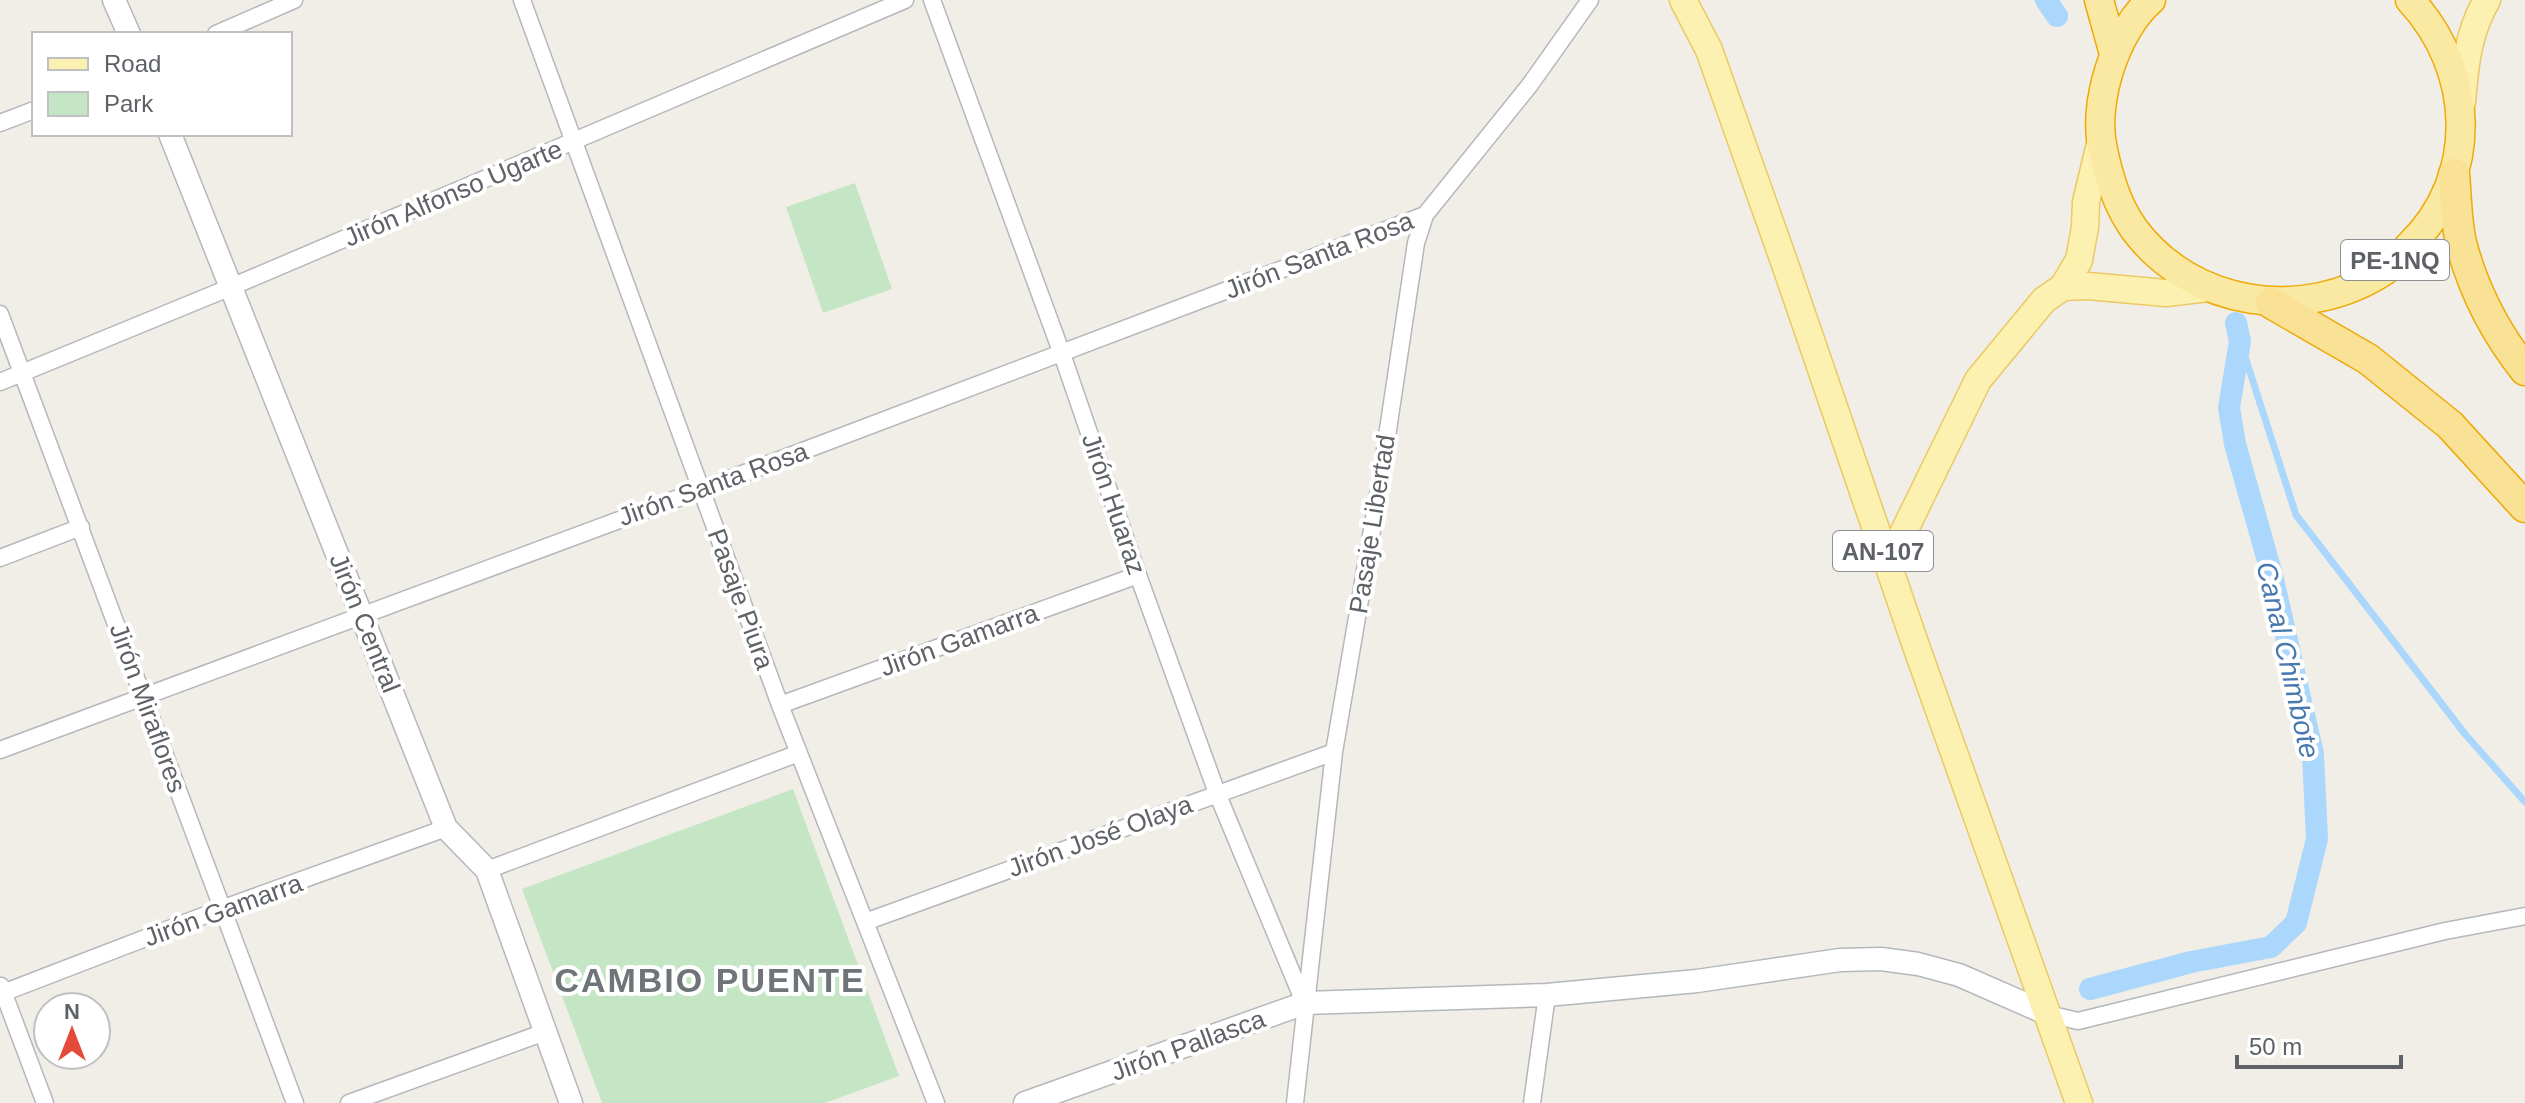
<svg xmlns="http://www.w3.org/2000/svg" width="2525" height="1103" font-family="Helvetica,sans-serif">
<style>
.green{fill:#c5e6c5}
.lines{fill:none;stroke-linecap:round;stroke-linejoin:round}
.stream{stroke:#abd7fc;stroke-width:7}
.canal{stroke:#abd7fc;stroke-width:22}
.minor-casing{stroke:#b4b7bb;stroke-width:19}
.tertiary-casing{stroke:#b4b7bb;stroke-width:25}
.primary-casing{stroke:#ecc963;stroke-width:29}
.trunk-casing{stroke:#eeaa09;stroke-width:31}
.motorway-casing{stroke:#eeaa09;stroke-width:33}
.minor{stroke:#fff;stroke-width:16}
.tertiary{stroke:#fff;stroke-width:22}
.primary{stroke:#fcf1b0;stroke-width:26}
.trunk{stroke:#fae9a2;stroke-width:28}
.motorway{stroke:#f9e195;stroke-width:30}
.labels{text-anchor:middle;dominant-baseline:central;stroke-width:8;stroke-linejoin:round;paint-order:stroke}
.shield{fill:#fff;stroke:#8e9194;stroke-width:2}
.shield-label{font-size:24px;font-weight:bold;fill:#5e6266}
.street-label{font-size:26px;fill:#5e6266;stroke:#fff}
.water-label{font-size:28px;font-style:italic;fill:#4778ae;stroke:#fff}
.district-label{font-size:34px;font-weight:bold;letter-spacing:2px;fill:#6f7478;stroke:#fff}
</style>
<rect width="100%" height="100%" fill="#f0eee7"/>
<path class="green" d="M855,183L892,289L823,313L786,207Z
M793,789L899,1076L825,1103H602L522,889Z"/>
<g class="lines">
<path class="stream" d="M2240,341L2296,515L2465,734L2525,802"/>
<path class="canal" d="M2046,0L2057,16
M2090,989L2191,962L2271,947L2296,923L2317,839L2313,754L2272,575L2235,444L2229,408L2240,341L2236,323"/>
<defs>
<path id="minor" d="M522,0L780,705L936,1103
M932,0L1062,354L1138,575L1217,793L1304,1002
M216,34L294,0
M0,123L34,110
M0,314L295,1103
M0,382L231,287L905,0
M0,558L81,527
M780,705L1138,575
M0,750L700,490L1425,215
M487,870L799,753
M865,922L1334,752
M1,986L45,1103
M0,994L221,909L446,828
M2048,1014L2078,1021L2445,931L2525,916
M349,1103L545,1032
M1295,1103L1334,752L1380,483L1416,243L1425,215L1529,86L1590,0
M1532,1103L1547,995"/>
<path id="tertiary" d="M114,0L129,34
M170,134L446,828L487,870L571,1103
M1025,1103L1305,1003L1547,995L1697,981L1840,960L1881,959L1918,964L1959,975L2048,1014"/>
<path id="primary" d="M1683,0L1709,50L1787,270L1916,646L2079,1103
M2462,102C2465,66 2468,32 2487,0
M2063,287L2088,286L2166,293L2208,288
M1888,564L1978,380L2044,300L2063,287L2079,260L2085,227L2086,202L2101,140"/>
<path id="trunk" d="M2099,0L2114,54
M2151,0C2115,31 2092,104 2103,150C2109,178 2117,205 2134,229C2192,307 2304,323 2384,271C2394,264 2402,254 2410,245C2480,177 2475,70 2410,0"/>
<path id="motorway" d="M2454,174C2456,196 2456,221 2461,243C2473,289 2495,332 2525,370
M2271,303L2368,359L2450,425L2525,507"/>
</defs>
<use href="#minor" class="minor-casing"/>
<use href="#tertiary" class="tertiary-casing"/>
<use href="#primary" class="primary-casing"/>
<use href="#trunk" class="trunk-casing"/>
<use href="#motorway" class="motorway-casing"/>
<use href="#minor" class="minor"/>
<use href="#tertiary" class="tertiary"/>
<use href="#primary" class="primary"/>
<use href="#trunk" class="trunk"/>
<use href="#motorway" class="motorway"/>
</g>
<g class="labels">
<g class="shield">
<rect x="2341" y="240" width="108" height="40" rx="6"/>
<rect x="1833" y="531" width="100" height="40" rx="6"/>
</g>
<g class="shield-label">
<text x="2395" y="260">PE-1NQ</text>
<text x="1883" y="551">AN-107</text>
</g>
<g class="street-label">
<text transform="translate(453 193) rotate(-23)">Jirón Alfonso Ugarte</text>
<text transform="translate(1319 255) rotate(-21)">Jirón Santa Rosa</text>
<text transform="translate(713 484) rotate(-20)">Jirón Santa Rosa</text>
<text transform="translate(1114 504) rotate(71)">Jirón Huaraz</text>
<text transform="translate(1372 524) rotate(-81)">Pasaje Libertad</text>
<text transform="translate(741 599) rotate(70)">Pasaje Piura</text>
<text transform="translate(365 623) rotate(68)">Jirón Central</text>
<text transform="translate(959 640) rotate(-20)">Jirón Gamarra</text>
<text transform="translate(148 708) rotate(70)">Jirón Miraflores</text>
<text transform="translate(1100 836) rotate(-20)">Jirón José Olaya</text>
<text transform="translate(223 910) rotate(-20)">Jirón Gamarra</text>
<text transform="translate(1188 1045) rotate(-20)">Jirón Pallasca</text>
</g>
<g class="water-label">
<text transform="translate(2288 660) rotate(77)">Canal Chimbote</text>
</g>
<g class="district-label">
<text x="710" y="980">CAMBIO PUENTE</text>
</g>
</g>
<rect x="32" y="32" width="260" height="104" fill="#ffffff" stroke="#bfc0c2" stroke-width="2"/>
<rect x="48" y="58" width="40" height="12" fill="#fcf1b0" stroke="#bfc0c2" stroke-width="2"/>
<text x="104" y="72" font-size="24" fill="#5e6266">Road</text>
<rect x="48" y="92" width="40" height="24" fill="#c5e6c5" stroke="#bfc0c2" stroke-width="2"/>
<text x="104" y="112" font-size="24" fill="#5e6266">Park</text>
<g transform="translate(72 1031)"><circle r="38" fill="#ffffff" stroke="#bfc0c2" stroke-width="2"/>
<path d="M0-6L14 30L0 20L-14 30Z" fill="#e34a3a"/>
<text y="-12" font-size="22" font-weight="bold" text-anchor="middle" fill="#5e6266">N</text>
</g>
<path d="M2237 1055v12h164v-12" fill="none" stroke="#5e6266" stroke-width="4"/>
<text x="2249" y="1055" font-size="24" fill="#5e6266" stroke="#ffffff" stroke-width="6" paint-order="stroke">50 m</text>
</svg>
